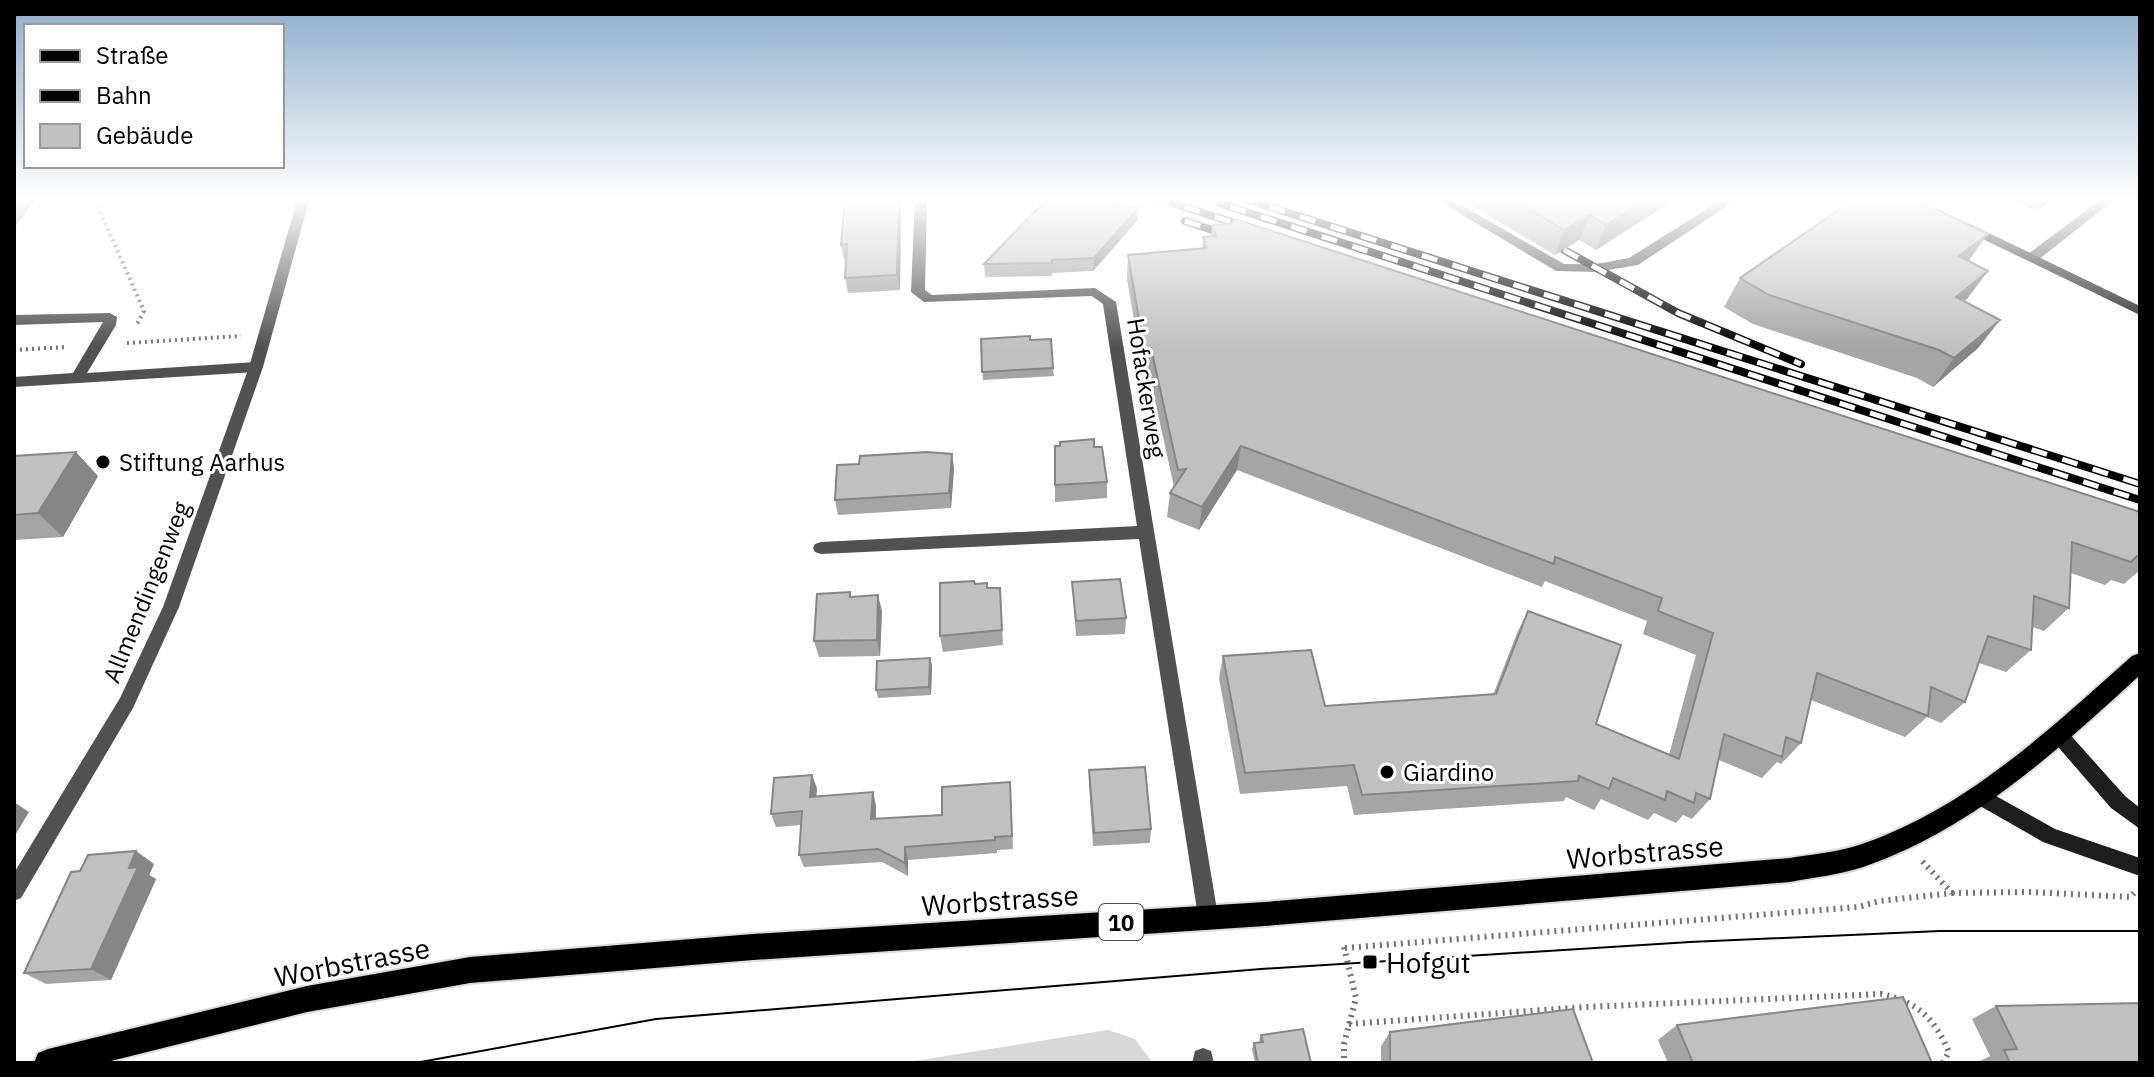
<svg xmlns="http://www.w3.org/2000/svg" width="2154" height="1077" font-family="'IBM Plex Sans',sans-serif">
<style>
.green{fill:#d8d8d8}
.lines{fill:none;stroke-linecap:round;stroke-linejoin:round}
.primary-casing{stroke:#dbdbdb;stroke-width:4}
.path-far1{stroke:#737373;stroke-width:4;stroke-dasharray:2 4;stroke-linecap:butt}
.path{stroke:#737373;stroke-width:6;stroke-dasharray:2 5;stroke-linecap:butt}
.lane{fill:#515151;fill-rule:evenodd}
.street{fill:#515151;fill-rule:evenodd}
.secondary{fill:#1e1e1e;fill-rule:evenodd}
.primary{fill:#000;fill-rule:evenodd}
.tram{stroke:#000;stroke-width:2}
.rail-casing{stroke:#000;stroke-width:8}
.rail{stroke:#fff;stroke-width:5;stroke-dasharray:16;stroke-linecap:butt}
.wall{fill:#a5a5a5}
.shaded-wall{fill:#868686}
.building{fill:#c0c0c0;stroke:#868686;stroke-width:2}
.poi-dot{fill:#000;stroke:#fff;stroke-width:3}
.labels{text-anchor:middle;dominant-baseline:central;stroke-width:6;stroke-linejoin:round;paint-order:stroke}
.shield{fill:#fff;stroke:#4c4c4c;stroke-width:2}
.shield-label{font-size:22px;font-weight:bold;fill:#000}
.street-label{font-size:24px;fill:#000;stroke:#fff}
.poi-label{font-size:24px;fill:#000;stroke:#fff;text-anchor:start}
.near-street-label{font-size:28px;fill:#000;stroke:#fff}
.near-poi-label{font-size:28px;fill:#000;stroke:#fff;text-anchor:start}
</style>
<rect width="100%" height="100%" fill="#fff"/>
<path class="green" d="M1108,1030L1135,1039L1153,1063H902Z"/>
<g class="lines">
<defs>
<path id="primary" d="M2140,653V675C2057,751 1971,830 1863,867C1839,875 1814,877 1790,882L1265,926L753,960L470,983L307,1012L103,1063H34L38,1053L48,1049L307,986L470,957L753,934L1265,902L1790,858C1814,854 1839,852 1862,844C1967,808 2051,728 2132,656Z"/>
</defs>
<use href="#primary" class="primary-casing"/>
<path class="path-far1" d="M91,197L97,204L144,311L136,326
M127,343L241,336
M14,350L65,347"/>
<path class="path" d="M1952,893L2030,892L2130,897L2134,893
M1344,947L1356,998L1344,1044V1063
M1345,948L1858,907L1880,901L1952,893L1922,861
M1349,1024L1586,1007L1881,994C1918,1002 1934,1018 1949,1052L1943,1063"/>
<path class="lane" d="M1432,197H1447L1564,264H1596L1629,258L1726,197H1741L1638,265L1596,272L1556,271Z
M110,313L117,317L116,325L87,373L256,362L263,367L256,372L14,387V377L73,373L103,322L14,325V315Z"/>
<path class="street" d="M298,197H310L263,367L179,607L133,708L21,898L14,901V873L120,698L163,607L249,367Z
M915,197H927L925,290L932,295L1095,288L1116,302L1218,916L1215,923L1208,926L1201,923L1198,916L1139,539L821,554L815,552L813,548L815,544L821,542L1137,526L1103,304L1092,296L924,302L911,292Z
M2104,197H2118L2038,260H2028V254Z
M1203,1048L1211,1051L1214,1063H1192L1195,1051Z"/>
<path class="secondary" d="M1968,223L2140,306V315L1964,230L1962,227Z
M2059,727L2065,729L2125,796L2140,808V829L2111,808L2053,741L2050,735L2053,729Z
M1980,787L2055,829L2140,858V876L2043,842L1973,802L1971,796L1973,790Z"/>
<use href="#primary" class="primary"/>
<path class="tram" d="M415,1063L656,1019L1261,969L1690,942L1940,931H2140"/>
<defs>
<path id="rail" d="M1154,197L1253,229
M1200,197L2140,500
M1239,197L2140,484
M1185,221L1234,237
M1564,250L1678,313L1801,364"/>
</defs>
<use href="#rail" class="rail-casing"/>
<use href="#rail" class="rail"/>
</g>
<path class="wall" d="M901,197L900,290L848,293L845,278L846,260H844L841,245Z
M1457,197H1679L1596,250L1579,240L1555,255Z
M2006,197H2055L2037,212Z
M1137,221L1093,271L1052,273V276L985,277L984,264Z
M1212,225L2140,512V570L2124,584L2111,580L2105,585L2071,573L2069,608L2044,631L2032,627L2031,650L2006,672L1979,663L1965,702L1941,723L1927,717L1905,737L1811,700L1801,743L1781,764L1777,762L1762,778L1719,760L1710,799L1692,819L1683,815L1676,823L1654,813L1648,820L1601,799L1594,810L1566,797L1564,801L1354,815L1347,786L1240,794L1219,678L1223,656L1325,706L1493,695L1517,633L1528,611L1596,724L1669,755L1696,655L1643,634L1647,621L1545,581L1542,587L1237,470L1199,530L1167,517L1170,493L1174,487L1149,373H1143L1127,279L1128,255L1202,249L1203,237H1211Z
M1969,261L1988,271L1964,301L2000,320L1978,348L1933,387L1917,378L1753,324L1724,307L1740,278Z
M981,339L1030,340L1053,368L1054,376L983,380Z
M1055,446L1094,447L1107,482V498L1055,502Z
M952,454L954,469L951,508L838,515L835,500L859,464Z
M14,456L98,476L63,537L14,540Z
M1072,582L1126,618L1125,634L1076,636Z
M975,584L987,588H1000L1003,645L943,652L940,636Z
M882,611L880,656L819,657L814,641Z
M930,658L932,666L931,695L878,698L876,690Z
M1089,770L1151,829L1150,843L1093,846L1089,784Z
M817,788L816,796L873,792L876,806V819L942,815L1011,795L1013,849L997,850V853L908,860V876L882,862L804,867L799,855L801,825L776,827L771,814Z
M154,864L149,875L156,879L111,980L46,984L24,973Z
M1996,1006L2140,1063H1980V1061L1990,1056L1972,1019Z
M1677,1025L1932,1063H1668L1658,1040Z
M1390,1032L1593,1063H1381V1046Z
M1261,1035L1311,1063H1255L1252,1049L1254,1043L1260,1042L1259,1040Z"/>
<path class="shaded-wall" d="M14,197H31L35,201L14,228Z
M899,197H901L900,290L897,275Z
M1651,197H1679L1596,250L1606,225Z
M2048,197H2055L2037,212Z
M1138,208L1137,221L1093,271L1094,258Z
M1590,215L1579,240L1555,255L1564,230Z
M1988,234L1967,263L1959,256Z
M1988,271L1967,299L1935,325L1956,297Z
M2000,320L1978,348L1933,387L1954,358Z
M1241,446L1237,470L1199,530L1202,507Z
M76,452L98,476L63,537L38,513Z
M952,454L954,469L951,508L949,493Z
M878,595L882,611L880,656L877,640Z
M930,658L932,666L931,695L929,687Z
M812,775L817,788L815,810L810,797Z
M873,792L876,806L875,832L871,819Z
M14,802L29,812L14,837Z
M905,847L908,860V876L905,863Z
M136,851L154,864L149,875L156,879L111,980L91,969L129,868Z"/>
<path class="building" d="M845,197H899L897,275L845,278L847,244L841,245Z
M1049,197H1105L1138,208L1094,258L1052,260V263L984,264Z
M1508,197H1651L1606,225L1590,215L1564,230Z
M1857,197H1911L1988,234L1959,256L1988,271L1956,297L2000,320L1954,358L1939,350L1769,295L1740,278Z
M1235,219L2140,512V558L2137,556L2131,562L2072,542L2069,608L2034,596L2031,650L1988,636L1965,702L1931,687L1928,716L1817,673L1801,743L1786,737L1782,757L1724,734L1710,799L1696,793L1694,803L1667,791L1665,800L1613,778L1609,789L1579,776L1578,781L1362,795L1354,765L1245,773L1223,656L1311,650L1325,706L1496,694L1528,611L1621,645L1596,724L1679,759L1713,633L1658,611L1662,598L1555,557L1554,564L1241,446L1202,507L1170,493L1186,469L1178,470L1151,348L1144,349L1128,255L1206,248L1203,237L1216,236L1212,225L1231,224Z
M1030,336V340L1051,339L1053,368L982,372L981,339Z
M1094,439V447H1102L1107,482L1055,485V446H1060V442Z
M76,452L38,513L14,515V456Z
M927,452L952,454L949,493L835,500L837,465L859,464L860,456Z
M1120,579L1126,618L1076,621L1072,582Z
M974,581L975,584L987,583V588H1000L1002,630L940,636V583Z
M850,592V597L878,595L877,640L814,641L817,594Z
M930,658L929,687L876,690L877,661Z
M1145,767L1151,829L1094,833L1089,770Z
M812,775L810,797L873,792L871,819L942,815V787L1010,782L1012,836L995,837V840L905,847V863L878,849L799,855L802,811L771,814L774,778Z
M136,851L129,868L138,867L91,969L24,973L71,872L80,871L88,855Z
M1903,997L1932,1063H1693L1677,1025Z
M2140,1003V1063H2010L2004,1050L2017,1049L1996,1006Z
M1573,1009L1593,1063H1390V1032Z
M1303,1029L1311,1063H1258L1254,1043L1263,1042L1261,1035Z"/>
<linearGradient id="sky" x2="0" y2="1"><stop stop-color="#8baccb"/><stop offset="0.57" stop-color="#fff"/><stop offset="1" stop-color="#fff" stop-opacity="0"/></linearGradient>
<rect width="2154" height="348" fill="url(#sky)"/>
<g class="poi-dot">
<circle cx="103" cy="462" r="8"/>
<circle cx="1387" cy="772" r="8"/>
<rect x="1362" y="954" width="16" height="16" rx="4"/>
</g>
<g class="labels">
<rect class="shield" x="1099" y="904" width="44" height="36" rx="6"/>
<g class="shield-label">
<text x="1121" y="922">10</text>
</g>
<g class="street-label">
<text transform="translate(1147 388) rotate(81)">Hofackerweg</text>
<text transform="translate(146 592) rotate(-68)">Allmendingenweg</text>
</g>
<g class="poi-label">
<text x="119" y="462">Stiftung Aarhus</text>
<text x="1403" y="772">Giardino</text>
</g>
<g class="near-street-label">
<text transform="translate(1645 852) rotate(-5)">Worbstrasse</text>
<text transform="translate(1000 900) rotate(-4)">Worbstrasse</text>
<text transform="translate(352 962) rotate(-11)">Worbstrasse</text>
</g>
<g class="near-poi-label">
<text x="1386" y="962">Hofgut</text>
</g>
</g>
<rect width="2154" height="1077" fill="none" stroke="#000000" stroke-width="32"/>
<rect x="24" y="24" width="260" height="144" fill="#ffffff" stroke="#999999" stroke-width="2"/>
<rect x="40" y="50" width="40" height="12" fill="#000000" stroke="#999999" stroke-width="2"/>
<text x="96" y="64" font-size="24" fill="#000000">Straße</text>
<rect x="40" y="90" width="40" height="12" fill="#000000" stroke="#999999" stroke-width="2"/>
<text x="96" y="104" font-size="24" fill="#000000">Bahn</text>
<rect x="40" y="124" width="40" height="24" fill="#c0c0c0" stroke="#999999" stroke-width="2"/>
<text x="96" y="144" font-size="24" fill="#000000">Gebäude</text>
</svg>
